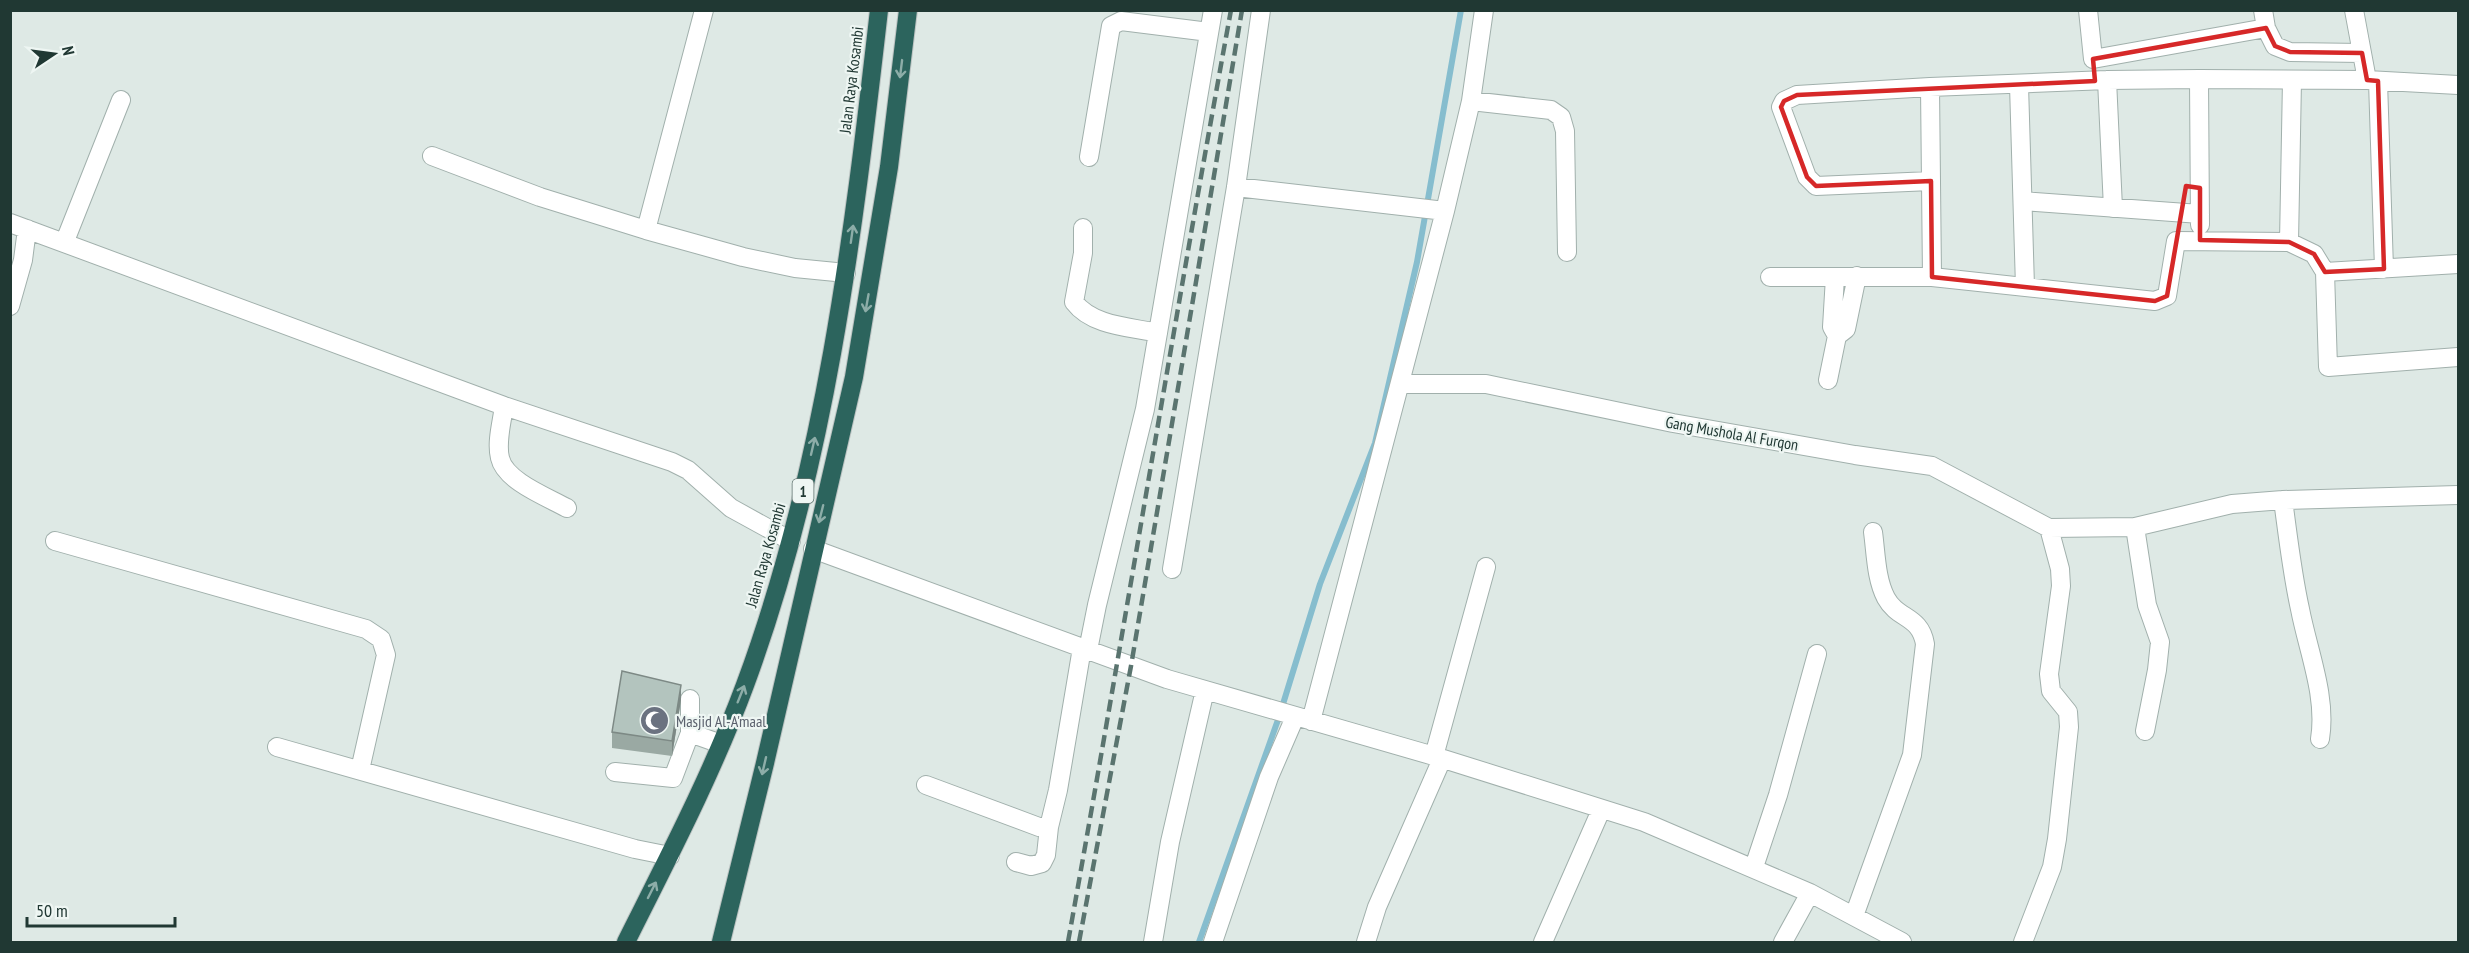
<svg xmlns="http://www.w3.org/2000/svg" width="2469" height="953" font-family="'PT Sans Narrow',sans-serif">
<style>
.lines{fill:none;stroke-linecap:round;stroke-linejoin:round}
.stream{stroke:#86bdce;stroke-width:6}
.minor-casing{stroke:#a1b0ac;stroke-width:20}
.highway-casing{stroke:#bcc3c2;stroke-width:20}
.minor{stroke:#fff;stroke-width:18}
.highway{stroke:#2c645d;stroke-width:18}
.rail{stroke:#5a746f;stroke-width:4.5;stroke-dasharray:12 6;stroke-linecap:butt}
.wall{fill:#9aa9a3}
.shaded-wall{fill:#7d8985}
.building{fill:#b3c4be;stroke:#7d8985;stroke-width:1.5}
.oneway{stroke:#8dada8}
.marked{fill:none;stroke:#d62828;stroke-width:4.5;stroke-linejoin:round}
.labels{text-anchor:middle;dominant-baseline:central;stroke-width:4.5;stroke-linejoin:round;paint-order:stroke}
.shield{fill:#eef6f3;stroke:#5e716d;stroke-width:1.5}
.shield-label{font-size:15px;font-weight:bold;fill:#203833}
.street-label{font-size:16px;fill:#203833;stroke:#eef6f3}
.worship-label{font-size:16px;fill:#5b616d;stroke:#eef6f3;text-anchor:start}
</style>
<rect width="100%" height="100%" fill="#dee9e5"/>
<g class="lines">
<path class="stream" d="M1199,942L1279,717L1320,584L1375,443L1417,262L1461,10"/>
<defs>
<path id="minor" d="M2088,10L2093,59L2266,28
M2263,10L2266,28L2275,46L2290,52L2362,53
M2354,10L2367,80
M2199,79L2200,225
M2107,80L2113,208
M2378,81L2384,269
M2019,85L2025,287
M1930,87L1797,95L1784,101L1781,107L1807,177L1816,186L1931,181
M1471,101L1551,110L1561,117L1565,131L1567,252
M432,156L540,197L646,230L743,257L795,268L846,273
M1089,157L1111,26L1121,21L1209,32
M1236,187L1445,211
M2023,201L2200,214
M10,223L504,406L672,462L688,470L731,508L791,541
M1083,228V253L1074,302C1092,326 1130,327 1158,333
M646,230L704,10
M65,241L121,100
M2289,242L2292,80
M2325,272L2458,264
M1770,277H1932L2155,301L2167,296L2176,241L2289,242L2314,254L2325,272L2328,367L2458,357
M1835,277L1832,327L1837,336
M1932,277L1930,87L2107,80L2199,79L2367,80L2458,85
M10,306L23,260L27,229
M1828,380L1837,336L1846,329L1857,276
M1401,384H1486L1673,423L1855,455L1932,466L2049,528L2135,527L2232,504L2283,500L2458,495
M504,406C502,422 496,442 500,458C505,481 547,497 567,508
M2283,500C2288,536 2292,573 2300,609C2308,651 2327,696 2320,739
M2135,527L2147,605L2160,642L2157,670L2145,731
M55,541L366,629L381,639L386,655L360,770
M813,549L1167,679L1434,756L1644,822L1810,893L1902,942
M1172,569L1236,187L1261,10
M1088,650L1097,605L1145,409L1213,10
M1311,721L1445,211L1471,101L1484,10
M690,733V699
M277,747L635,849L670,856
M1434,756L1486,567
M615,772L673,778L690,733L721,744
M926,785L1039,827H1049L1058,790L1082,648
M1016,862L1031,866L1042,863L1046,855L1049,827
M1754,867L1778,795L1817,654
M1854,916L1912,755L1925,644C1920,615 1898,620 1886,598C1876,579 1876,554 1873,532
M1153,942L1170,842L1205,690
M1213,942L1269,777L1295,717
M1366,942L1377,907L1442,759
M1543,942L1601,810
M1783,942L1810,893
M2023,942L2052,867L2057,839L2069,727L2068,712L2051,691L2049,674L2061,586L2060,569L2049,528"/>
<path id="highway" d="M626,942C668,858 712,774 745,685C825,469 853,238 879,10
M721,942L765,763L854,377L889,167L908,10"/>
</defs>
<use href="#minor" class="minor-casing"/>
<use href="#highway" class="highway-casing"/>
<use href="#minor" class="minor"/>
<use href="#highway" class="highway"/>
<path class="rail" d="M1068,942C1124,632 1174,321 1231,10
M1079,942L1131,666L1242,10"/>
</g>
<path class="wall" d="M681,700L672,756L612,748V732Z"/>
<path class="shaded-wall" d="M681,685V700L672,756V741Z"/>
<path class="building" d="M622,671L681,685L672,741L612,732Z"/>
<defs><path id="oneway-shaft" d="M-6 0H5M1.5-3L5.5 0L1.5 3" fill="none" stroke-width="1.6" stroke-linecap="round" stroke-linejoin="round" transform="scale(1.5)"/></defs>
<g class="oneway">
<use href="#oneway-shaft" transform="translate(901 69) rotate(97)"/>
<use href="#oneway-shaft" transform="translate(852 234) rotate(-82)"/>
<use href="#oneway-shaft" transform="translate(867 303) rotate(100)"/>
<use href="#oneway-shaft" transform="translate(813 446) rotate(-77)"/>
<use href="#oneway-shaft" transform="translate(821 514) rotate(104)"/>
<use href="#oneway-shaft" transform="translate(741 694) rotate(-68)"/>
<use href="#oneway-shaft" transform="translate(764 766) rotate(103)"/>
<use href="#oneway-shaft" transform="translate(652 890) rotate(-63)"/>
</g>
<path class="marked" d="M2266,28L2275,46L2290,52L2362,53L2367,80L2378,81L2384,269L2325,272L2314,254L2289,242L2200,240V188L2186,186L2167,296L2155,301L1932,277L1931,181L1816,186L1807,177L1781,107L1784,101L1797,95L2095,81L2093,59Z"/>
<defs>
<symbol id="mosque-disc" viewBox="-11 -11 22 22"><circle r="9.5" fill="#6b7280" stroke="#eef6f3"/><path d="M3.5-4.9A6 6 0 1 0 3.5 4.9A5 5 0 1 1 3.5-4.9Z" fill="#fff"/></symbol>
</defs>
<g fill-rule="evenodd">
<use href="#mosque-disc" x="638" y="704" width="33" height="33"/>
</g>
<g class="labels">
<rect class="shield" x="792.5" y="479" width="21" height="24" rx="4.5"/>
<g class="shield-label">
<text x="803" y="491">1</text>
</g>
<g class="street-label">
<text transform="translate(851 80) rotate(-83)">Jalan Raya Kosambi</text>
<text transform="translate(1732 433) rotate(10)">Gang Mushola Al Furqon</text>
<text transform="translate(765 555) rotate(-74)">Jalan Raya Kosambi</text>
</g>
<g class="worship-label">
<text x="676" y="721">Masjid Al-A'maal</text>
</g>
</g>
<rect width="2469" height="953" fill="none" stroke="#203833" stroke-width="24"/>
<g transform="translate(54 54) rotate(77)" stroke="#eef6f3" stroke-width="4.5" paint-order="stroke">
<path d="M0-4.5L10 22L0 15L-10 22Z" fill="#203833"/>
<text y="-9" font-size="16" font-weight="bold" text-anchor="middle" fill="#203833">N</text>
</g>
<path d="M27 917v9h148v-9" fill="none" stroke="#203833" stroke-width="3"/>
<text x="36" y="917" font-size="18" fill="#203833" stroke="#eef6f3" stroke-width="4.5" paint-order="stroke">50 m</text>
</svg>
